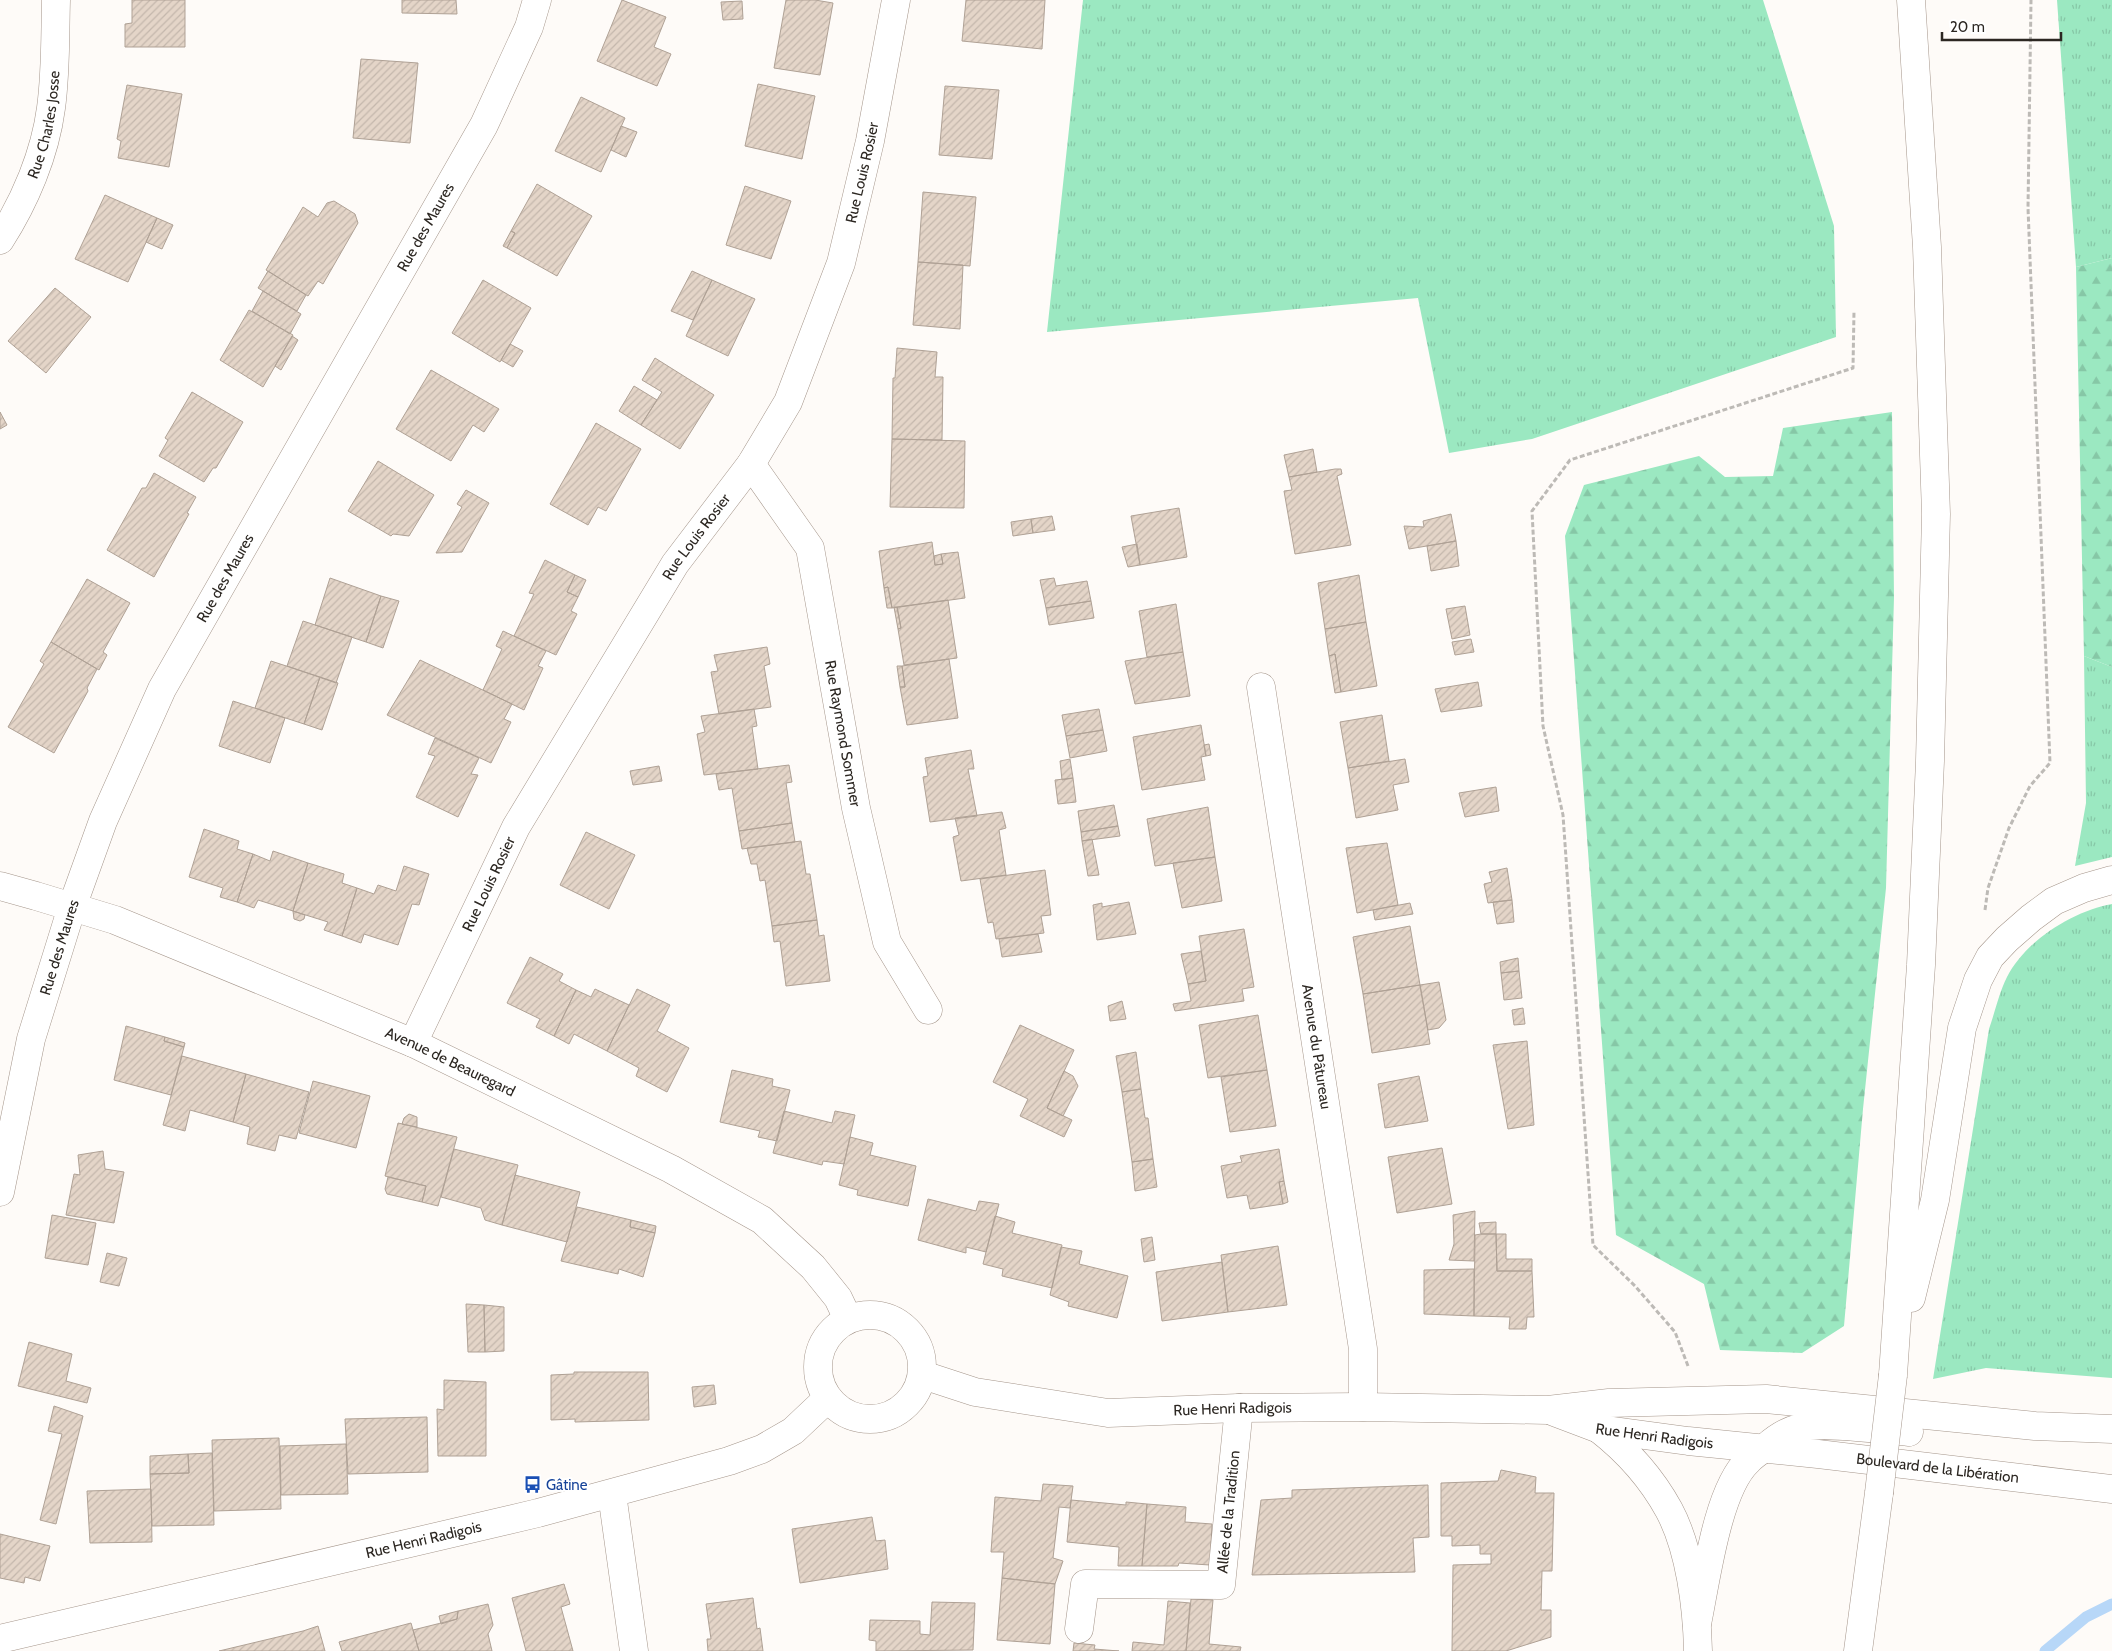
<svg xmlns="http://www.w3.org/2000/svg" width="2112" height="1651" font-family="Cabin,sans-serif">
<style>
.grass{fill:url(#grass-tufts)}
.forest{fill:url(#forest-firs)}
.lines{fill:none;stroke-linecap:round;stroke-linejoin:round}
.stream{stroke:#b7d7f8;stroke-width:11}
.building{fill:url(#building-hatch);stroke:#afa195}
.street-casing{stroke:#a5968b;stroke-width:29}
.secondary-casing{stroke:#a5968b;stroke-width:29}
.path{stroke:#bdbab6;stroke-width:3;stroke-dasharray:5 2.5;stroke-linecap:butt}
.street{stroke:#fff;stroke-width:28}
.secondary{stroke:#fff;stroke-width:28}
.secondary-bridge-casing{stroke:#a5968b;stroke-width:29;stroke-linecap:butt}
.secondary-bridge{stroke:#fff;stroke-width:28}
.labels{text-anchor:middle;dominant-baseline:central;stroke-width:4;stroke-linejoin:round;paint-order:stroke}
.street-label{font-size:15px;fill:#2c2722;stroke:#fff}
.transit-label{font-size:15px;fill:#164399;stroke:#fff;text-anchor:start}
</style>
<defs>
<pattern id="grass-tufts" width="24" height="20" patternUnits="userSpaceOnUse" patternTransform="scale(1.25)"><rect width="24" height="20" fill="#9be8c1"/><path d="M3 7l-1-3M5 7V3M7 7l1-3M15 17l-1-3M17 17v-4M19 17l1-3" fill="none" stroke="#86c7a6"/></pattern>
<pattern id="forest-firs" width="22" height="20" patternUnits="userSpaceOnUse" patternTransform="scale(1.25)"><rect width="22" height="20" fill="#9be8c1"/><path d="M5 1l3.5 6h-7zM16 11l3.5 6h-7z" fill="#86c7a6"/></pattern>
<pattern id="building-hatch" width="6" height="6" patternUnits="userSpaceOnUse" patternTransform="scale(1.25)"><rect width="6" height="6" fill="#e4d5c8"/><path d="M-1 1l2-2M0 6l6-6M5 7l2-2" fill="none" stroke="#c4b7ac"/></pattern>
</defs>
<rect width="100%" height="100%" fill="#fefbf8"/>
<path class="grass" d="M1083,0H1763L1834,226L1836,337L1532,439L1449,453L1418,298L1047,332Z
M2057,0H2112V258L2076,267Z
M2084,656L2112,667V857L2075,866L2086,803Z
M2112,904V1378L1986,1368L1933,1379L1989,1029C1995,1012 1999,993 2007,977C2025,941 2073,911 2112,904Z"/>
<path class="forest" d="M2112,258V667L2084,656L2076,267Z
M1892,412L1894,597L1886,888L1863,1109L1844,1326L1802,1353L1720,1350L1704,1284L1616,1235L1565,536L1584,485L1699,456L1725,477L1773,476L1783,428Z"/>
<g class="lines">
<path class="stream" d="M2045,1651L2086,1617L2112,1604"/>
</g>
<path class="building" d="M132,0H185V47H125V24L132,23Z
M402,0H456L457,14L402,13Z
M622,0L666,17L654,47L671,54L657,86L597,61Z
M786,0H815L833,3L820,75L774,68Z
M966,0H1045L1042,49L962,41Z
M742,1L743,19L723,20L721,2Z
M361,59L418,63L410,143L353,138Z
M758,84L815,96L802,159L745,146Z
M127,85L182,94L169,167L118,158L121,141L117,139Z
M945,86L999,90L992,159L939,155Z
M581,97L625,118L601,172L555,151Z
M621,126L637,132L626,157L611,150Z
M537,184L592,216L557,276L507,248L515,233L511,231Z
M745,186L791,201L771,259L726,245Z
M923,192L976,197L970,266L918,262Z
M105,195L157,218L128,282L75,259Z
M334,201L355,214L358,223L323,284L318,281L308,296L266,270L303,207L318,217L327,203Z
M157,218L173,225L162,249L146,242Z
M511,231L515,233L507,248L503,246Z
M918,262L963,265L960,329L913,325Z
M268,271L306,295L297,311L258,288Z
M692,271L712,280L693,320L671,311Z
M483,280L531,308L500,362L452,333Z
M712,280L755,299L728,356L686,336Z
M55,288L91,317L46,373L8,341Z
M263,291L301,314L290,334L252,311Z
M249,310L293,335L263,387L220,360Z
M292,336L298,340L281,370L275,366Z
M510,344L523,351L513,367L501,360Z
M897,348L937,352L935,377H943L942,440L892,439L893,378H895Z
M655,358L714,395L680,449L641,425L662,392L642,380Z
M431,370L499,409L484,432L473,425L451,461L396,429Z
M634,386L657,400L641,425L619,411Z
M192,392L243,422L216,468H213L204,482L159,456L168,440L165,438Z
M0,412L7,425L0,429Z
M596,423L641,449L606,511L598,507L588,525L550,504Z
M892,439L965,441L964,508L890,507Z
M1313,449L1317,472L1289,477L1284,455Z
M378,461L434,495L409,536L393,534L391,536L348,511Z
M1335,469H1341L1342,474L1337,476L1351,545L1295,554L1284,491L1292,490L1289,477Z
M154,473L196,497L187,513L189,514L154,577L107,550L142,488H146Z
M466,490L489,503L462,552L436,553L462,507L457,504Z
M1179,508L1187,557L1140,565L1131,516Z
M1451,514L1456,541L1409,549L1404,526L1424,527L1423,521Z
M1052,516L1055,530L1033,533L1031,519Z
M1031,519L1033,533L1013,536L1011,522Z
M1456,541L1459,566L1431,571L1427,546Z
M932,542L935,565L943,564L941,554L958,552L965,598L892,608L888,587L884,588L879,551Z
M1137,544L1140,565L1128,567L1122,547Z
M941,554L943,564L935,565L934,556Z
M545,560L575,575L567,592L578,597L571,611L577,614L556,655L514,636L534,594L529,593Z
M575,575L586,580L578,597L567,592Z
M1359,575L1366,622L1325,629L1318,583Z
M330,578L381,596L366,642L315,625Z
M1054,578L1056,586L1087,581L1091,601L1046,608L1040,580Z
M87,579L130,603L103,652L107,655L99,670L51,642Z
M888,587L892,608H887L884,588Z
M381,596L399,601L383,648L366,642Z
M948,600L957,658L904,665L898,629L901,628L897,607Z
M1091,601L1094,618L1049,625L1046,608Z
M1176,604L1183,652L1147,657L1139,611Z
M1465,606L1470,635L1452,639L1446,609Z
M894,607H897L901,628L898,629Z
M303,621L352,637L336,683L287,666Z
M1366,622L1377,686L1341,692L1335,654L1329,656L1325,629Z
M503,631L546,651L538,666L543,668L524,710L483,690L502,649L496,646Z
M1471,639L1474,652L1455,655L1452,642Z
M51,642L97,669L87,688L88,691L54,753L8,727L44,664L40,661Z
M767,647L770,664L764,666L771,707L719,714L711,672L718,671L714,655Z
M1183,652L1190,696L1135,704L1125,661Z
M1335,654L1341,692L1335,693L1329,656Z
M949,659L958,718L907,725L900,687H905L902,666Z
M420,660L512,704L504,719L511,722L491,763L387,715Z
M271,661L320,677L304,724L255,708Z
M897,666H902L905,687H900Z
M320,677L338,683L322,730L304,724Z
M1478,682L1482,706L1441,712L1435,689Z
M233,701L285,718L270,763L219,746Z
M754,709L757,726L752,727L758,769L704,775L697,734L705,732L701,716Z
M1099,709L1103,730L1066,736L1062,715Z
M1382,715L1389,761L1348,768L1340,722Z
M1201,725L1206,756L1201,757L1205,780L1142,790L1133,737Z
M1103,730L1107,751L1070,758L1066,736Z
M435,738L479,758L471,774L478,775L458,817L416,797L435,756L428,754Z
M1209,744L1211,755L1206,756L1204,745Z
M971,750L974,769H968L977,816L930,822L923,777L928,776L925,758Z
M1070,759L1073,778L1062,780L1060,761Z
M1405,759L1409,782L1393,785L1398,810L1356,818L1348,768Z
M789,765L792,782L786,783L792,823L739,831L732,788L719,790L716,774Z
M659,766L662,781L633,785L630,771Z
M1073,778L1076,802L1058,804L1055,780Z
M1496,787L1499,811L1465,817L1459,793Z
M1114,805L1118,826L1081,832L1078,811Z
M1208,807L1215,857L1155,866L1147,819Z
M1002,812L1006,828L999,830L1006,875L961,881L953,837L959,835L955,818Z
M792,823L795,842L742,849L739,831Z
M1118,826L1120,836L1082,841L1081,832Z
M204,829L239,841L237,849L253,854L237,902L220,897L223,888L189,877Z
M586,832L635,855L609,909L560,885Z
M1092,839L1099,875L1088,876L1082,841Z
M801,841L806,874H810L817,920L772,926L765,880L760,881L757,864H751L747,848Z
M1387,843L1398,905L1357,913L1346,848Z
M273,851L308,863L293,911L258,900L254,908L237,902L253,854L270,861Z
M1215,857L1222,901L1182,908L1173,863Z
M308,863L344,874L342,883L357,888L342,936L324,930L328,922L293,911Z
M404,866L429,874L419,905L412,904L398,945L364,934L361,943L342,936L357,888L374,894L378,885L396,891Z
M1507,868L1512,900L1488,903L1484,884L1492,882L1489,872Z
M1045,870L1051,915L1041,916L1044,933L996,939L993,922L988,923L980,879Z
M1512,900L1514,922L1497,924L1493,902Z
M1129,902L1136,934L1097,940L1093,905L1102,903V907Z
M1410,903L1413,914L1375,920L1373,910Z
M293,911L305,915L304,919L300,921L294,919Z
M817,920L819,936L824,935L830,981L786,986L780,941L774,942L772,926Z
M1410,926L1420,985L1363,994L1353,937Z
M1244,929L1254,987L1242,989L1244,1001L1175,1011L1173,1004L1191,1001L1188,984L1206,981L1199,936Z
M1038,934L1042,952L1002,957L999,939Z
M1201,951L1206,981L1188,984L1181,954Z
M530,957L563,974L559,981L576,990L554,1036L536,1027L540,1019L507,1003Z
M1518,958L1519,971L1501,973L1500,962Z
M1519,971L1522,998L1504,1000L1501,973Z
M1439,982L1446,1020L1439,1028L1428,1030L1420,985Z
M1420,985L1430,1044L1372,1053L1363,994Z
M595,989L629,1005L607,1051L574,1034L569,1044L554,1036L576,990L591,997Z
M637,989L670,1005L657,1031L689,1048L667,1092L636,1076L639,1068L607,1051Z
M1122,1001L1126,1019L1110,1021L1108,1006Z
M1523,1008L1525,1024L1514,1025L1512,1010Z
M1258,1015L1267,1070L1208,1078L1199,1025Z
M1020,1025L1074,1050L1047,1108L1072,1120L1064,1137L1020,1116L1028,1099L993,1082Z
M126,1026L165,1037L164,1041L184,1047L171,1095L114,1080Z
M165,1037L185,1043L184,1047L164,1041Z
M1527,1041L1534,1125L1508,1129L1493,1045Z
M1136,1052L1141,1089L1122,1092L1116,1056Z
M182,1056L246,1074L233,1122L190,1110L185,1131L163,1125Z
M732,1070L773,1079L772,1086L790,1090L777,1141L758,1137L760,1131L720,1122Z
M1267,1070L1276,1126L1230,1132L1221,1077Z
M1064,1071L1073,1076L1078,1086L1063,1116L1047,1108Z
M246,1074L309,1092L296,1139L279,1135L275,1151L247,1144L250,1127L233,1122Z
M1419,1076L1428,1121L1385,1128L1378,1084Z
M313,1081L370,1096L356,1148L299,1133Z
M1141,1089L1145,1118H1148L1153,1159L1132,1162L1122,1092Z
M784,1111L832,1123L835,1111L855,1115L844,1164L823,1161L822,1165L773,1153Z
M409,1114L417,1117V1127L402,1124L404,1118Z
M398,1123L457,1137L438,1206L422,1202L426,1186L385,1176Z
M850,1137L873,1143L870,1155L916,1166L908,1206L857,1195L858,1190L839,1185Z
M1442,1148L1452,1204L1397,1213L1388,1157Z
M454,1149L518,1165L502,1225L485,1220L481,1208L441,1197Z
M1279,1149L1284,1181L1279,1182L1283,1204L1250,1209L1247,1195L1227,1198L1221,1166L1242,1162L1240,1156Z
M103,1151L105,1169L124,1172L114,1223L66,1215L74,1174L80,1175L78,1155Z
M1153,1159L1157,1187L1135,1191L1132,1162Z
M515,1175L580,1192L567,1242L502,1225Z
M388,1177L426,1186L422,1202L387,1194L385,1189Z
M1284,1181L1288,1202L1283,1204L1279,1182Z
M928,1199L976,1211L979,1201L999,1204L986,1252L966,1247V1253L918,1240Z
M577,1207L631,1220L630,1227L655,1233L643,1277L619,1269L618,1274L561,1261Z
M1475,1211L1474,1261L1449,1260L1454,1244L1453,1215Z
M52,1215L96,1223L88,1265L45,1258Z
M995,1216L1015,1222L1012,1233L1062,1245L1052,1288L1002,1276L1003,1269L983,1264Z
M631,1220L656,1226L655,1233L630,1227Z
M1496,1222V1234H1481L1479,1223Z
M1481,1234H1496L1497,1271H1532L1534,1317H1527L1526,1329H1509L1510,1317L1474,1316L1475,1235Z
M1496,1234H1506V1259H1532V1271H1497Z
M1152,1237L1155,1260L1144,1262L1141,1239Z
M1278,1246L1287,1305L1228,1312L1221,1255Z
M1061,1247L1082,1251L1079,1264L1128,1276L1117,1318L1068,1306L1069,1302L1050,1295Z
M107,1253L127,1258L119,1286L100,1282Z
M1222,1262L1228,1312L1162,1321L1156,1272Z
M1474,1269V1316L1424,1314V1270Z
M466,1304L484,1305L485,1352H468Z
M484,1305L504,1307V1351L485,1352Z
M29,1342L72,1354L66,1381L91,1388L87,1403L18,1386Z
M574,1372H648L649,1420L575,1422V1419L551,1420V1375L574,1374Z
M444,1380L486,1382V1456H438L437,1409L444,1410Z
M714,1385L716,1404L694,1407L692,1387Z
M54,1406L83,1416L56,1524L40,1520L62,1434L48,1431Z
M427,1417L428,1472L348,1474L345,1419Z
M279,1438L281,1509L214,1511L212,1440Z
M346,1444L348,1494L281,1495L280,1446Z
M212,1453L214,1525L152,1526L150,1474L189,1473L188,1454Z
M188,1454L189,1473L150,1474V1456Z
M1501,1470L1536,1477L1535,1493H1554L1552,1571H1542L1541,1610H1551V1637L1506,1651H1452L1453,1565L1491,1564V1554H1480V1545L1452,1546V1536H1441V1483L1498,1481Z
M1043,1484L1073,1486L1070,1508L1059,1507L1053,1558L1063,1561L1055,1584L1002,1578L1004,1552H991L995,1497L1041,1501Z
M1428,1485L1429,1537L1413,1538L1415,1572L1252,1575L1261,1500L1292,1498V1490Z
M151,1489L152,1542L90,1543L87,1491Z
M1071,1500L1126,1505V1502L1147,1504L1142,1566H1118L1119,1547L1067,1542Z
M1147,1504L1186,1507L1185,1522L1212,1524L1210,1565L1179,1563L1178,1566H1142Z
M872,1517L876,1541L885,1540L888,1569L800,1583L792,1529Z
M0,1534L50,1546L40,1581L25,1577L24,1583L0,1578Z
M1002,1578L1055,1584L1050,1644L997,1640Z
M564,1584L570,1604L561,1607L573,1651H526L512,1598Z
M753,1598L757,1629L760,1628L763,1651H708L707,1639H711L706,1604Z
M1191,1599L1213,1600L1209,1644L1241,1647L1240,1651H1186Z
M1168,1601L1190,1603L1186,1651H1132L1133,1642L1164,1645Z
M932,1602L975,1603L973,1650L876,1651V1641L869,1640L870,1620L920,1621V1634L930,1635Z
M488,1604L493,1625L488,1634L492,1651H419L413,1630L457,1619L458,1611Z
M458,1611L457,1619L441,1624L439,1616Z
M411,1623L419,1651H342L339,1642Z
M318,1626L325,1651H219L303,1631Z
M1074,1643L1095,1645L1094,1649L1119,1651H1073Z"/>
<g class="lines">
<defs>
<g id="street">
<path id="s1" d="M0,240C25,201 45,154 51,108C56,72 55,36 56,0"/>
<path id="s2" d="M751,464L810,548L856,808L887,942L928,1010"/>
<path id="s3" d="M1261,687L1363,1349V1407"/>
<path id="s4" d="M413,1043L516,827L675,564L751,464L788,402L841,263L870,141L896,0"/>
<path id="s5" d="M0,1192L31,1039L72,907L103,821L162,689L484,125L529,27L537,0"/>
<path d="M612,1494L634,1651"/>
<path id="s6" d="M1079,1629L1085,1584L1221,1585L1239,1408"/>
</g>
<g id="secondary">
<path id="s7" d="M0,886L36,896L115,920L413,1043L671,1169L762,1220L813,1267L838,1298L848,1319"/>
<path d="M1911,1298L1935,1200L1962,1028L1978,980L1990,957L2007,939L2031,918L2054,901L2084,888L2112,880"/>
<circle cx="870" cy="1367" r="52"/>
<path id="s8" d="M923,1375L975,1392L1108,1413L1239,1408L1363,1407L1548,1410L1609,1403L1766,1399L2035,1426L2112,1429"/>
<path d="M1893,1375L1921,965L1930,761L1936,514L1927,247L1911,0"/>
<path id="s9" d="M1554,1412L1599,1429L1688,1441L1818,1454L2112,1489"/>
<path d="M1599,1429C1626,1450 1652,1479 1669,1510C1690,1549 1697,1607 1698,1651"/>
<path d="M1697,1624C1706,1581 1717,1490 1748,1461C1753,1455 1760,1451 1766,1447C1775,1439 1787,1431 1799,1428C1822,1421 1883,1430 1909,1432"/>
<path id="s10" d="M0,1639L538,1513L729,1461L762,1449L793,1431L828,1398"/>
<path d="M1858,1651L1879,1493"/>
</g>
</defs>
<use href="#street" class="street-casing"/>
<use href="#secondary" class="secondary-casing"/>
<path class="path" d="M1985,910L1988,888L2009,828L2030,786L2050,763L2028,208L2031,0
M1688,1366L1675,1332L1635,1286L1593,1245L1563,815L1543,726L1532,511L1570,460L1853,368L1854,311"/>
<use href="#street" class="street"/>
<use href="#secondary" class="secondary"/>
<defs>
<path id="secondary-bridge" d="M1879,1493L1893,1375"/>
</defs>
<use href="#secondary-bridge" class="secondary-bridge-casing"/>
<use href="#secondary-bridge" class="secondary-bridge"/>
</g>
<defs>
<symbol id="bus-bare" viewBox="-9 -9 18 18"><path d="M-5-6H5V4H4V6H2V4H-2V6H-4V4H-5ZM-3.5-4V0h7V-4ZM-3.5 1.2v1.5H-2V1.2ZM2 1.2v1.5H3.5V1.2Z" fill="#1a4fb4" stroke="#fff" stroke-width="2.5" paint-order="stroke"/></symbol>
</defs>
<g fill-rule="evenodd">
<use href="#bus-bare" x="520" y="1472" width="25" height="25"/>
</g>
<g class="labels">
<g class="street-label">
<text stroke="none"><textPath href="#s1" startOffset="125">Rue Charles Josse</textPath></text>
<text stroke="none"><textPath href="#s4" startOffset="986">Rue Louis Rosier</textPath></text>
<text stroke="none"><textPath href="#s5" startOffset="1062">Rue des Maures</textPath></text>
<text stroke="none"><textPath href="#s4" startOffset="581">Rue Louis Rosier</textPath></text>
<text stroke="none"><textPath href="#s5" startOffset="658">Rue des Maures</textPath></text>
<text stroke="none"><textPath href="#s2" startOffset="291">Rue Raymond Sommer</textPath></text>
<text stroke="none"><textPath href="#s4" startOffset="176">Rue Louis Rosier</textPath></text>
<text stroke="none"><textPath href="#s5" startOffset="252">Rue des Maures</textPath></text>
<text stroke="none"><textPath href="#s3" startOffset="364">Avenue du Pâtureau</textPath></text>
<text stroke="none"><textPath href="#s7" startOffset="484">Avenue de Beauregard</textPath></text>
<text stroke="none"><textPath href="#s8" startOffset="314">Rue Henri Radigois</textPath></text>
<text stroke="none"><textPath href="#s9" startOffset="104">Rue Henri Radigois</textPath></text>
<text stroke="none"><textPath href="#s9" startOffset="389">Boulevard de la Libération</textPath></text>
<text stroke="none"><textPath href="#s6" startOffset="255">Allée de la Tradition</textPath></text>
<text stroke="none"><textPath href="#s10" startOffset="435">Rue Henri Radigois</textPath></text>
</g>
<g class="transit-label">
<text x="546" y="1485">Gâtine</text>
</g>
</g>
<path d="M1942 32v8h119v-8" fill="none" stroke="#2c2722" stroke-width="2.5"/>
<text x="1950" y="32" font-size="15" fill="#2c2722" stroke="#ffffff" stroke-width="4" paint-order="stroke">20 m</text>
</svg>
